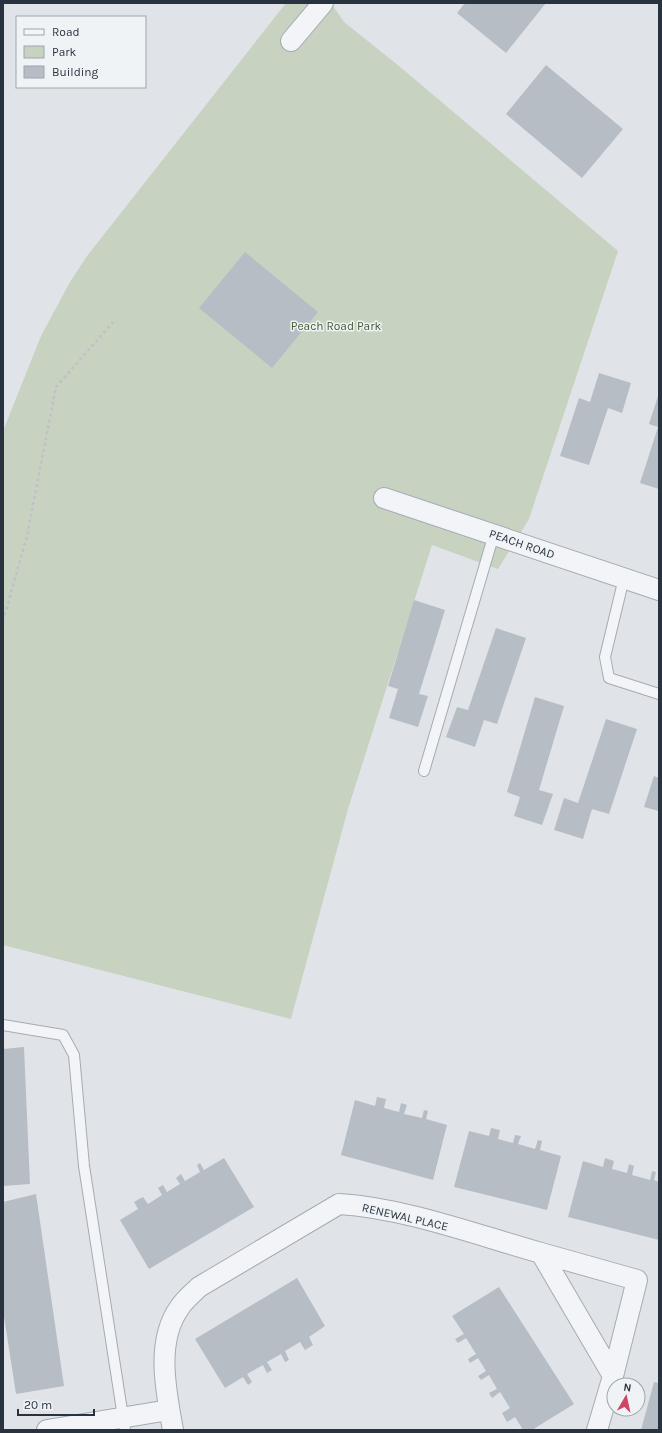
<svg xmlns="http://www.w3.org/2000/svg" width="662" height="1433" font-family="Karla,sans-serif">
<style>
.green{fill:#c7d2c1}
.building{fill:#b7bdc5}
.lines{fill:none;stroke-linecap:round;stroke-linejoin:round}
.service-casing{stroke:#a5abb3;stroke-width:12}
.minor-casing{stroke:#a5abb3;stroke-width:22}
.path{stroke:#bec2c7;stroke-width:2.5;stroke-dasharray:3 3;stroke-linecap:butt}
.service{stroke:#f2f4f7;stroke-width:10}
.minor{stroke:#f2f4f7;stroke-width:20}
.labels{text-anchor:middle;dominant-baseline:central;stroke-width:3;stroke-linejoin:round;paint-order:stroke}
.park-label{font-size:12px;fill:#405b36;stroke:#eff3f6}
.street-label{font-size:12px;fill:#293340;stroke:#eff3f6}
</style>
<rect width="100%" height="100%" fill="#e0e4e9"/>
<path class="green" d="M286,3H331L344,22L399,66L618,251L529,519L498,569L432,545L348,809L291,1019L3,945V431L41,336L70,282L87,256Z"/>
<path class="building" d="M465,3H546L506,53L457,13Z
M546,65L623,129L582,178L506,114Z
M245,252L318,312L272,368L199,308Z
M599,373L631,383L622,413L608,408L589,465L560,456L579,398L590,402Z
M659,393V489L640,483L658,427L649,424Z
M414,600L445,610L419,694L428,696L418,727L389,718L398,689L388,686Z
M496,628L526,638L497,724L484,720L475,747L446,737L457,707L468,710Z
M535,697L564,706L539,790L553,794L542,825L514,816L520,797L507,792Z
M606,719L637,729L609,814L592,809L583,839L554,830L564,798L578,803Z
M654,776L659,778V811L644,807Z
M24,1047L30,1184L3,1186V1049Z
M377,1097L386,1099L384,1108L399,1112L401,1103L407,1105L404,1114L422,1118L424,1110L428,1111L426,1119L447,1125L433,1180L341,1155L355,1100L375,1106Z
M491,1128L500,1130L498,1139L513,1143L515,1135L521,1136L518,1144L535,1149L538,1140L542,1141L540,1150L561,1156L547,1210L454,1187L469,1131L489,1136Z
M224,1158L254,1207L149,1269L120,1220L138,1209L134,1202L139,1199L143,1197L148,1204L162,1195L158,1188L163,1185L167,1192L180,1184L176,1178L181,1174L185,1181L200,1172L197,1165L200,1163L204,1170Z
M605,1158L614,1161L612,1169L627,1173L629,1164L634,1166L632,1175L650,1180L652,1171L656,1172L654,1180L659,1182V1240L568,1217L583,1161L603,1167Z
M36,1194L64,1386L16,1394L3,1310V1202Z
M297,1278L325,1326L309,1337L313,1345L305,1350L300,1342L285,1351L289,1360L285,1362L281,1354L267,1362L272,1370L267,1373L263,1365L247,1374L252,1382L248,1385L243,1377L225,1388L195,1339Z
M499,1287L574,1404L532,1430H523L515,1417L507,1422L502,1413L510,1408L500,1392L492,1398L489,1393L497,1389L489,1375L481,1380L478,1376L486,1371L478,1358L470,1363L468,1359L476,1354L466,1338L458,1343L455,1339L464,1334L452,1316Z
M654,1382L659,1383V1430H641Z"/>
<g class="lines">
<defs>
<path id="service" d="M624,578L605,657L609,678L659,694
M424,771L494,534
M3,1025L63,1035L74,1055L84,1166L125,1430"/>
<path id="minor" d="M291,41L323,3
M384,498L659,590
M541,1253L637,1280L613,1376
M47,1430L169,1410
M173,1430C166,1391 155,1341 180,1307C185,1299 193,1293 199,1287L339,1204C405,1208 477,1235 541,1253L613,1376L597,1430"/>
</defs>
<use href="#service" class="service-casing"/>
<use href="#minor" class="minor-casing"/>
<path class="path" d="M3,621L27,536L56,387L113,322"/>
<use href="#service" class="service"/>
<use href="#minor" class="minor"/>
</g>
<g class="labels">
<g class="park-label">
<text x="336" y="326">Peach Road Park</text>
</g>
<g class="street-label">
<text transform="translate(522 544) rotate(19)">PEACH ROAD</text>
<text transform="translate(405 1217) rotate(13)">RENEWAL PLACE</text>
</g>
</g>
<rect width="662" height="1433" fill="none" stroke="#293340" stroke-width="8"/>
<rect x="16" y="16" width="130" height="72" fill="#eff3f6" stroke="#a0a6ad"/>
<rect x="24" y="29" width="20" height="6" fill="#f2f4f7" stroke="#a0a6ad"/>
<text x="52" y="36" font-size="12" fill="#293340">Road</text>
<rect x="24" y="46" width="20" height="12" fill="#c7d2c1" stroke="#a0a6ad"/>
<text x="52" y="56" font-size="12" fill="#293340">Park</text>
<rect x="24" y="66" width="20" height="12" fill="#b7bdc5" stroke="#a0a6ad"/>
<text x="52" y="76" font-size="12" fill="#293340">Building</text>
<g transform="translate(626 1397) rotate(9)"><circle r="19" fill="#eff3f6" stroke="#a0a6ad"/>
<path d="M0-3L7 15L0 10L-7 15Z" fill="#cc4665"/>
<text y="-6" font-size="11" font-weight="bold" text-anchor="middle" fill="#293340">N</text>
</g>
<path d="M18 1409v6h76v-6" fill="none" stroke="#293340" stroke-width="2"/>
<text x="24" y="1409" font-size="12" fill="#293340" stroke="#eff3f6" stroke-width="3" paint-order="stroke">20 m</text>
</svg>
